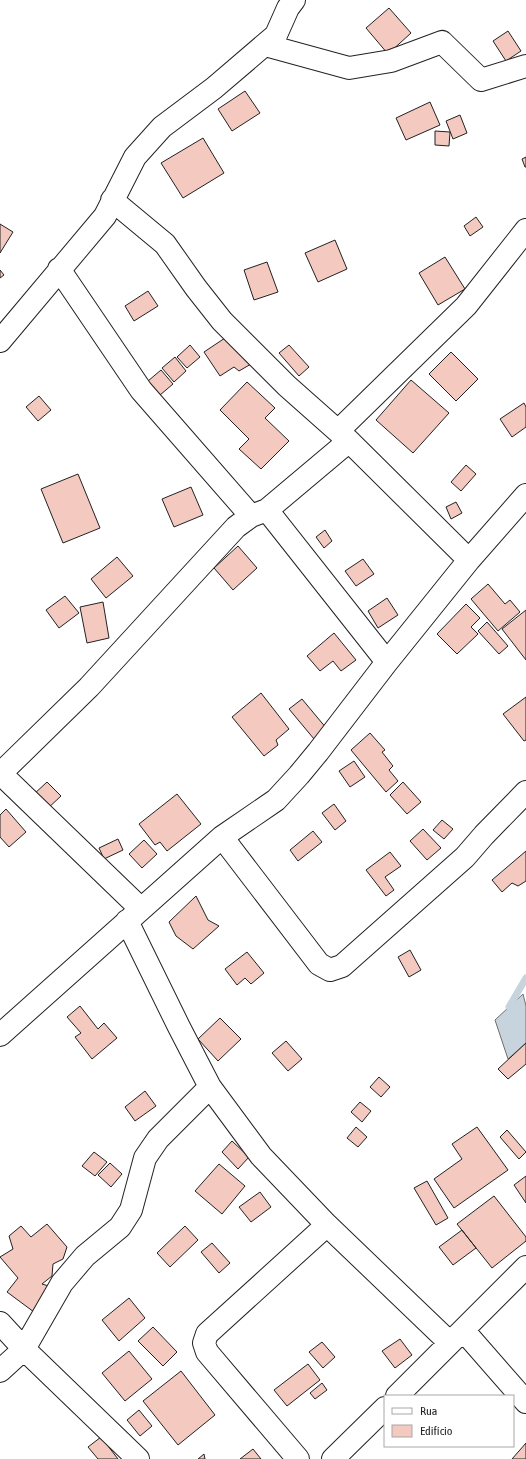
<svg xmlns="http://www.w3.org/2000/svg" width="526" height="1459" font-family="'Asap Condensed',sans-serif">
<style>
.water{fill:#c7d3dd;stroke:#6f6f6f}
.lines{fill:none;stroke-linecap:round;stroke-linejoin:round}
.stream{stroke:#c7d3dd;stroke-width:7}
.building{fill:#f3c9c0;stroke:#222}
.minor-casing{stroke:#222;stroke-width:24}
.minor{stroke:#fff;stroke-width:22}
</style>
<rect width="100%" height="100%" fill="#fff"/>
<path class="water" d="M523,994L526,1006V1043L508,1059L495,1020Z"/>
<g class="lines">
<path class="stream" d="M509,1007L526,978"/>
</g>
<path class="building" d="M389,8L411,33L388,54L366,28Z
M508,31L521,51L506,61L493,41Z
M245,91L260,113L232,131L218,109Z
M430,102L440,125L406,140L396,118Z
M460,115L467,133L453,139L446,121Z
M435,131L450,132L449,146L435,145Z
M203,138L224,173L183,198L161,163Z
M526,157V167H525L522,159Z
M476,217L483,227L470,236L464,226Z
M0,224L13,232L0,253Z
M335,240L347,269L318,282L305,253Z
M445,257L465,289L438,305L419,273Z
M267,262L278,292L254,300L244,270Z
M0,270L4,275L0,278Z
M148,291L158,306L134,321L125,306Z
M231,334L251,364L239,371L234,367L220,376L204,352Z
M190,345L200,357L187,368L177,357Z
M289,345L309,367L299,376L279,353Z
M451,352L478,379L456,401L429,374Z
M175,357L186,371L174,382L162,368Z
M161,370L173,384L160,395L148,381Z
M411,380L449,413L413,453L376,420Z
M247,382L275,408L265,418L289,441L261,469L239,449L249,439L220,410Z
M39,396L51,410L38,421L26,407Z
M524,403L526,407V427L512,437L500,419Z
M466,465L476,474L461,491L451,482Z
M78,474L100,528L63,543L41,489Z
M191,487L203,515L174,527L162,499Z
M456,502L462,513L451,519L446,507Z
M325,530L332,541L324,548L316,537Z
M238,546L257,568L233,590L214,568Z
M117,557L133,576L106,598L91,579Z
M363,559L374,574L356,586L345,571Z
M488,584L505,604L510,600L520,612L498,631L471,599Z
M65,596L79,613L59,628L46,610Z
M387,598L398,615L378,628L368,611Z
M103,602L109,638L87,643L80,607Z
M466,604L480,618L471,627L478,634L457,654L437,634Z
M526,610V660L502,629Z
M487,622L508,646L499,654L478,631Z
M334,633L356,660L341,671L333,661L320,671L307,656Z
M261,693L289,729L276,740L278,745L264,756L232,717Z
M526,697V740L524,741L503,714Z
M302,699L327,729L314,739L289,709Z
M370,733L385,750L382,752L393,766L389,770L398,781L386,792L351,750Z
M354,761L365,777L350,787L339,771Z
M47,782L61,796L46,810L33,795Z
M403,782L421,802L407,814L390,795Z
M177,794L201,824L167,851L160,842L155,845L139,824Z
M334,804L346,821L335,830L322,813Z
M6,809L26,832L9,847L0,837V815Z
M442,820L453,829L444,839L433,830Z
M423,829L441,848L427,860L410,841Z
M313,831L322,842L298,861L290,850Z
M118,839L123,850L104,859L99,848Z
M144,840L157,854L142,868L129,854Z
M526,851V881L518,886L512,883L502,892L492,880Z
M390,852L401,866L385,877L394,890L386,896L366,870Z
M196,896L208,920L219,926L193,949L176,936L169,922Z
M410,950L421,970L409,977L398,957Z
M247,952L264,973L251,984L245,978L237,985L225,969Z
M80,1006L98,1029L104,1023L117,1038L92,1059L75,1037L81,1033L67,1017Z
M220,1018L241,1039L218,1061L198,1039Z
M286,1041L302,1059L288,1071L272,1053Z
M526,1043V1064L508,1079L498,1069Z
M379,1077L390,1087L381,1097L370,1087Z
M145,1091L156,1106L135,1121L125,1107Z
M360,1102L371,1111L362,1122L351,1112Z
M356,1127L367,1137L358,1147L347,1138Z
M477,1127L508,1170L454,1208L434,1179L462,1159L452,1144Z
M507,1130L526,1152L519,1159L500,1137Z
M232,1141L249,1157L238,1169L222,1152Z
M94,1152L107,1162L95,1176L82,1166Z
M110,1163L122,1174L111,1187L98,1175Z
M219,1164L245,1186L222,1214L195,1191Z
M526,1176V1203L514,1185Z
M427,1181L448,1218L436,1225L414,1188Z
M260,1192L271,1207L251,1222L239,1207Z
M494,1196L526,1237V1241L492,1268L457,1224Z
M47,1224L67,1247L63,1259L53,1264L52,1276L42,1284L59,1289L38,1315L7,1292L18,1278L0,1257L13,1249L9,1236L21,1226L31,1237Z
M185,1226L198,1240L170,1267L157,1253Z
M462,1230L476,1248L453,1265L439,1247Z
M212,1243L230,1263L219,1273L201,1252Z
M129,1298L145,1318L119,1341L102,1320Z
M153,1327L177,1352L163,1366L138,1341Z
M400,1339L412,1355L395,1368L382,1351Z
M322,1342L335,1357L323,1368L309,1352Z
M129,1351L152,1379L125,1401L102,1373Z
M308,1364L320,1380L287,1406L274,1390Z
M181,1371L215,1415L178,1445L143,1401Z
M322,1383L327,1390L315,1399L310,1393Z
M139,1410L152,1426L140,1436L127,1420Z
M101,1437L118,1459H98L88,1447Z
M526,1443V1459H512Z
M253,1449L261,1459H240Z
M204,1454L205,1459H198Z"/>
<g class="lines">
<defs>
<path id="minor" d="M265,45L349,68L391,61L442,42L481,80L526,66
M112,200L165,244L196,288L222,321L287,386L349,441L469,560
M59,269L141,390L251,516
M0,341L105,216L135,157L162,127L214,88L276,35L288,8L294,0
M338,431L466,306L526,230
M267,510L387,662
M0,773L141,909
M0,774L89,687L236,527L251,516L267,510L349,441
M222,837L319,964L330,970L342,966L465,857L484,835L526,792
M127,921L179,1027L210,1087L261,1156L327,1225L450,1343
M0,1035L222,837L276,800L299,775L318,752L387,662L469,560L526,495
M0,1323L24,1349L138,1459
M463,1330L526,1402
M0,1371L24,1349L62,1283L85,1256L120,1227L131,1210L145,1158L158,1139L210,1087
M397,1396L526,1267
M298,1459L207,1352L204,1343L207,1334L327,1225
M333,1459L385,1408"/>
</defs>
<use href="#minor" class="minor-casing"/>
<use href="#minor" class="minor"/>
</g>
<rect x="384" y="1395" width="130" height="52" fill="#ffffff" stroke="#a7a7a7"/>
<rect x="392" y="1408" width="20" height="6" fill="#ffffff" stroke="#a7a7a7"/>
<text x="420" y="1415" font-size="12" fill="#222222">Rua</text>
<rect x="392" y="1425" width="20" height="12" fill="#f3c9c0" stroke="#a7a7a7"/>
<text x="420" y="1435" font-size="12" fill="#222222">Edifício</text>
</svg>
